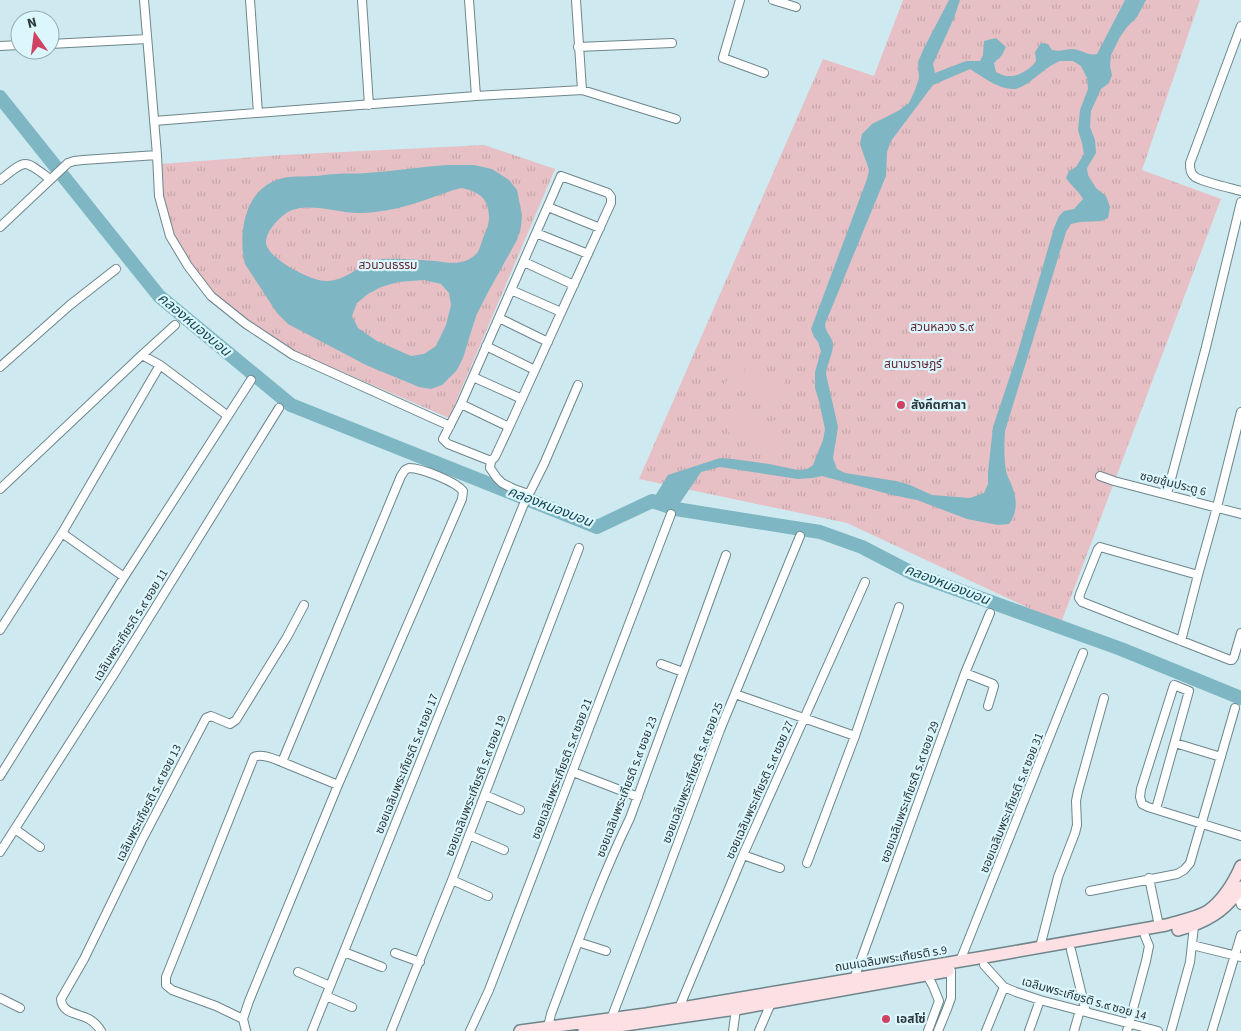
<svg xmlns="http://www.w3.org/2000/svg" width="1241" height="1031" font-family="'Source Sans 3','Noto Sans Thai',sans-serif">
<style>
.grass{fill:url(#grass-tufts)}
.garden{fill:#e6c0c4}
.water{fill:#7eb6c3;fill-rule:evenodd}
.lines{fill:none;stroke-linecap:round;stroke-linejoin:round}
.river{stroke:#7eb6c3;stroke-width:14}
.street-casing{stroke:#6d868c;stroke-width:10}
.secondary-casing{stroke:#6d868c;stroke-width:14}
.street{stroke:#fff;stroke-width:8}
.secondary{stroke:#fde0e4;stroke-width:11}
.poi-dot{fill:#d14161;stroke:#dbf6fd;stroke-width:2}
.labels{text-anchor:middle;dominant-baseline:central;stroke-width:4.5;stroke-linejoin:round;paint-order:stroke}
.park-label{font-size:12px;fill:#642531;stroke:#dbf6fd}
.poi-label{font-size:12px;font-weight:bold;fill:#2c3739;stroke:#dbf6fd;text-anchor:start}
.street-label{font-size:12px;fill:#2c3739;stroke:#dbf6fd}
.water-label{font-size:14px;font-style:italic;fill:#164852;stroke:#dbf6fd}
</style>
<defs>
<pattern id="grass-tufts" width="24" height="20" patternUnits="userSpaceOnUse" patternTransform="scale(1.25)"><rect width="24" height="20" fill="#e6c0c4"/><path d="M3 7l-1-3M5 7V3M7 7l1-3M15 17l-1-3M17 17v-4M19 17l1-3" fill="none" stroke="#c5a6a9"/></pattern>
</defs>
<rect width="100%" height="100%" fill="#cee9ef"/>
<path class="grass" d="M903,0H1200L1142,170L1221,199L1061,623L847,523L639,479L823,59L874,76Z
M484,145L555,169L449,418L294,351L250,321L214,293L191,264L173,234L162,197L160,164L283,155Z"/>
<path class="garden" d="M736,359L747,363L737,390L725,385Z
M755,366L766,370L756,397L744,392Z
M774,374L786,379L775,405L764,400Z
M738,406L750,411L740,437L728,432Z
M755,414L767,419L756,445L745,440Z
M773,420L784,424L774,451L763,446Z"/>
<path class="water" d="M949,0H960L954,18L933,64L935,73L966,61H980L983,55L984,41L996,38L1006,47L1002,55L994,63L996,72C1000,74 1004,76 1008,76C1018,77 1031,69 1036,61L1035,52L1041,43L1048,44L1052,50C1061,52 1065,49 1073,49C1082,50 1088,56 1097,54L1125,0H1146L1137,17L1127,27L1120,37L1111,55L1110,66L1112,75L1109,83L1101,89L1091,111L1090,127L1095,140L1096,153L1087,168L1088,175L1096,188L1106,196L1110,207L1108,218L1101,221L1080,222L1071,224L1066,232L1005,431C1004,445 1004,457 1006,471C1007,476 1010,481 1012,486C1017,499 1018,512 1009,524L998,525L967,519L917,500L892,495L822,476L813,478L798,479L720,467L701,472L676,509L652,501L668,475L720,458L733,459L769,464L798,470L807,469L813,465L823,440L825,429L819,401L815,388V372L821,351L818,342L814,337L811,329L867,179L869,170L860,144L862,134L872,124L898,111L909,103L915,90L919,78L918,62L924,48ZM1060,61H1073L1081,66L1087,78L1088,89L1080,110L1078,130L1082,143L1084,154L1076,167L1069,171L1066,178C1071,186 1079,191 1083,199L1074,209L1064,211L1059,216L1054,228L1017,355L993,427L988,472V484L984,493L970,498L932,495L910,485L896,481L845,473L837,469L833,458L838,427L826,374C827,364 832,356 833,346C834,338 825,333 825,324L886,176L887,152L891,141L933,85L970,69C983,77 998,89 1013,89C1021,89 1031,81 1037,76C1046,69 1049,66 1060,61Z
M447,165H474L492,169L509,180L517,190L522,215L521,227L517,240L487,294L476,316L463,358L457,370L442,385L431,389L419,387L366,365L288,324L277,313L245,264C238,236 244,195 272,182C285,175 299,177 313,176C321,176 328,174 336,174C346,173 357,174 367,173C394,171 420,167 447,165ZM461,188C478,191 489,198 489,217C489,225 486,231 483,238C481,244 479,252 475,255C472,258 465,262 461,262C453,264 443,262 435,261C418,260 400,258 382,259C362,261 348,281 327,281C312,282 266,258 266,242C266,232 277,220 285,214C303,200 337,213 359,213C379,213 406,207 425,200C437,196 449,191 461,188ZM424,280L441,284L449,293L451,305L446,325L436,346L424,354L411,356L377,341L358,328L352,316L357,303L368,294L381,287L398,282Z"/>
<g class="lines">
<path class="river" d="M0,97L159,296L291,405L597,527L652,501L676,509L820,532L862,547L914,574L1121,649L1241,698"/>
<defs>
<path id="street" d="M250,0L258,113
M362,0L369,105
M469,0L476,96
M576,0L582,90
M740,0L723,58L764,73
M773,0L796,7
M1241,26L1190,163C1190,168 1190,173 1195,177C1203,182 1230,188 1241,191
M50,44L147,39
M0,46L20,45
M578,47L672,43
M154,121L476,96L582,90L676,119
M157,155L159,196L170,236L188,266L211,296L246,324L293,355L450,426
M0,180C27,159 23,159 50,179
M548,207L600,228
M0,227L68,163L74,161L83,160L157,155L144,0
M536,233L588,254
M524,262L574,285
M511,290L561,312
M499,318L548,342
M486,346L535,370
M142,355L175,325
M0,367L70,305L116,269
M473,377L522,399
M461,404L509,427
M491,461L448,444L443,439L461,404L561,176L608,193L611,197V203L509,427L495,457L491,461L490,468L497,478L502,483L514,489L528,494
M409,468C422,468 456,482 463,491L462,499L338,785L249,1001L243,1019L216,1006L172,990L166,985V977L254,757C262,753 274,759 282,762L401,476L405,470Z
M1100,476L1114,481L1241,514
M0,489L142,355L160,365L228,416
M1167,494L1206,347L1241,202
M62,533L124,577
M1198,575L1100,547L1098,549L1080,594L1079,598L1082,602L1230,660H1232L1234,657L1241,633
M0,630L62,533L160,365
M1181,641L1198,575L1217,507L1241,412
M661,664L683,672
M965,673L993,684L994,686L988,706
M735,694L855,736
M1175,743L1221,757
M282,762L338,785
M573,772L638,797
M0,776L124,577L251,380
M485,795L520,810
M1156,809L1189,691L1174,685L1141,789L1140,797L1142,804L1148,807L1241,836
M15,829L40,847
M469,835L504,850
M0,852L116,671L279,408
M743,855L780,868
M807,863L855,736L899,607
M1149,878L1159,926
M452,880L488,896
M1090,891L1177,874L1184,870L1190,863L1235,708
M1237,893L1241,905
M578,942L606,951
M1192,945L1241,957
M1040,947L1058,877L1075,833L1077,825L1076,801L1078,791L1104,698
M1071,950L1086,1012
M344,952L382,967
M395,953L420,962
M960,961L1083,653
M984,965L1004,987L1016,992L1040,1000L1158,1031
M298,972L330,986
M927,975L933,986L939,1001L928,1031
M854,979L965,673L990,613
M326,996L352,1007
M0,998L20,1008
M679,1008L743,855L865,582
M243,1019L246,1031
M611,1019L660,891L720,730L800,536
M548,1027L551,1014C576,948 599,882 630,818L726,555
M101,1031C98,1026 94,1022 89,1019C78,1013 62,1014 61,999L84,959L142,840L206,718L211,716L230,724L236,720L287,637L304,605
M312,1031L523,506L544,464L578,385
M391,1031L452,880L579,548
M470,1031L489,990L671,514
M733,1031L736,1009
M759,1031L771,1003
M938,1031L947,1009L951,998V971
M986,1031L1004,987
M1029,1031L1040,1000
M1074,1031L1080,1010
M1127,1031L1146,961L1149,946L1145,936
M1171,1031L1190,962L1194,926
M1212,1031L1241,935"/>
<path id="secondary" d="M1178,930C1205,923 1225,912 1241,887
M520,1031L646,1014L996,955L1166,925C1179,921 1197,918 1208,911C1223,900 1234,882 1241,866
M584,1031L736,1009L948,971"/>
</defs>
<use href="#street" class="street-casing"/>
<use href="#secondary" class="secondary-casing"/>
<use href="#street" class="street"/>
<use href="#secondary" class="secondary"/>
</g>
<g class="poi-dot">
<circle cx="901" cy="405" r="5"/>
<circle cx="886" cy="1019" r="5"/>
</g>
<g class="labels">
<g class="park-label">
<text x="388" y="265">สวนวนธรรม</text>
<text x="942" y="327">สวนหลวง ร.๙</text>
<text x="913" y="364">สนามราษฎร์</text>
</g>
<g class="poi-label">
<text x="911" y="405">สังคีตศาลา</text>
<text x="896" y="1019">เอสโซ่</text>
</g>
<g class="street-label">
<text transform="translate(1173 484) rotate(14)">ซอยซุ้มประตู 6</text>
<text transform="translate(131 625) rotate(-58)">เฉลิมพระเกียรติ ร.๙ ซอย 11</text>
<text transform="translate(407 764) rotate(-68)">ซอยเฉลิมพระเกียรติ ร.๙ ซอย 17</text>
<text transform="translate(562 769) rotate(-69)">ซอยเฉลิมพระเกียรติ ร.๙ ซอย 21</text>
<text transform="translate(693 773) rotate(-69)">ซอยเฉลิมพระเกียรติ ร.๙ ซอย 25</text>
<text transform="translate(476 786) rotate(-69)">ซอยเฉลิมพระเกียรติ ร.๙ ซอย 19</text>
<text transform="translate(627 787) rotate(-69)">ซอยเฉลิมพระเกียรติ ร.๙ ซอย 23</text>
<text transform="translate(760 790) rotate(-66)">ซอยเฉลิมพระเกียรติ ร.๙ ซอย 27</text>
<text transform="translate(910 792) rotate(-70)">ซอยเฉลิมพระเกียรติ ร.๙ ซอย 29</text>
<text transform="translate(149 803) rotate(-63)">เฉลิมพระเกียรติ ร.๙ ซอย 13</text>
<text transform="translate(1012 803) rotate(-68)">ซอยเฉลิมพระเกียรติ ร.๙ ซอย 31</text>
<text transform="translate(891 959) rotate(-9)">ถนนเฉลิมพระเกียรติ ร.9</text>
<text transform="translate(1084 999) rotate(16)">เฉลิมพระเกียรติ ร.๙ ซอย 14</text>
</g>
<g class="water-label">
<text transform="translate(194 325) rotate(40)">คลองหนองบอน</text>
<text transform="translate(550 507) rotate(21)">คลองหนองบอน</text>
<text transform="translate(947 585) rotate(21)">คลองหนองบอน</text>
</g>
</g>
<g transform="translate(35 35) rotate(346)"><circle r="24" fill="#dbf6fd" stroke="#95aaaf"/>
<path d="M0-4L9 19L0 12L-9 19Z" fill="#d14161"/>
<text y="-8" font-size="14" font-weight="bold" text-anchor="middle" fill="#2c3739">N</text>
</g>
</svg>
